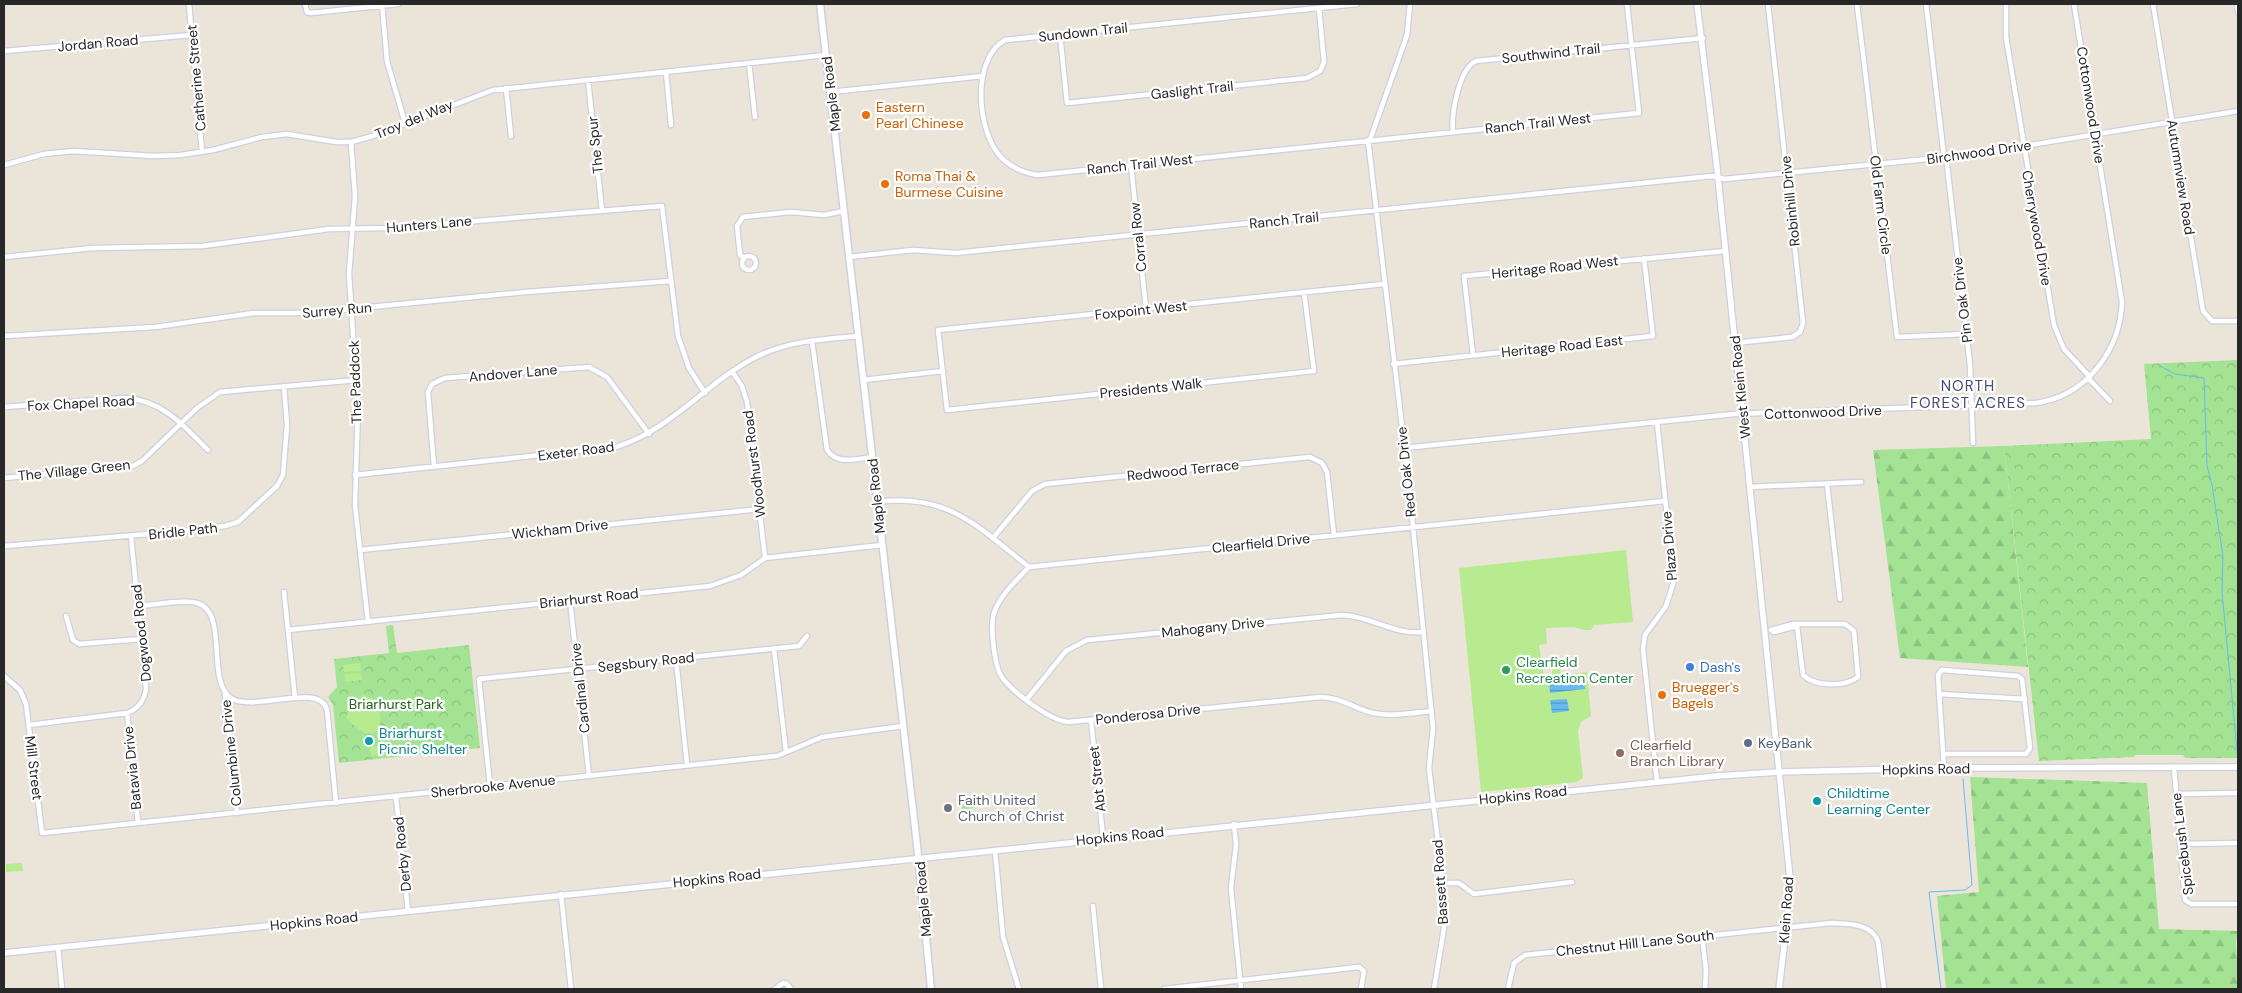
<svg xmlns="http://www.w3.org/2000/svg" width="2242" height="993" font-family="'DM Sans',sans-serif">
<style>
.forest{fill:url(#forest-firs)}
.park{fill:url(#park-crowns)}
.pitch{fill:#b8eb8f}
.water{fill:url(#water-rules)}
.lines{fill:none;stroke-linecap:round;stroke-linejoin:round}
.stream{stroke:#69baf0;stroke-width:1}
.minor-casing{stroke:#cecfe1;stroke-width:7}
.tertiary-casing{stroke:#cecfe1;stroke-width:8}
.secondary-casing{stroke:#cecfe1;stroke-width:9}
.minor{stroke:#fff;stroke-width:4.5}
.tertiary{stroke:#fff;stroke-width:5.5}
.secondary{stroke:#fff;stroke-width:6}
.food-dot{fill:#e8710a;stroke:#fff;stroke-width:2}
.shop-dot{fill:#3f7fe0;stroke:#fff;stroke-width:2}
.leisure-dot{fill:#2e9e5b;stroke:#fff;stroke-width:2}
.culture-dot{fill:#0f9aa8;stroke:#fff;stroke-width:2}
.service-dot{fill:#5c6f8a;stroke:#fff;stroke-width:2}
.education-dot{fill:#8d6e63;stroke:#fff;stroke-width:2}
.worship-dot{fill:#6b7280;stroke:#fff;stroke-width:2}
.labels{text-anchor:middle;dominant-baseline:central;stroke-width:4.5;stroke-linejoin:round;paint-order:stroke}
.street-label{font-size:14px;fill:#282828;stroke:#fff}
.food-label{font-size:14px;fill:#c56008;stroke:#fff;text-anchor:start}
.leisure-label{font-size:14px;fill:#27864d;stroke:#fff;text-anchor:start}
.shop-label{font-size:14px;fill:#366cbe;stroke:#fff;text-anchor:start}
.park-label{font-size:14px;fill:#1e6518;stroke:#fff}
.culture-label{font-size:14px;fill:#0d838f;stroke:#fff;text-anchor:start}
.service-label{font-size:14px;fill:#4e5e75;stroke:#fff;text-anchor:start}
.education-label{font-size:14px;fill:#785e54;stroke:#fff;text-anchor:start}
.worship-label{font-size:14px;fill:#5b616d;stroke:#fff;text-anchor:start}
.neighbourhood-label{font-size:15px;letter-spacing:1px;fill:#484a79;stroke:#fff}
</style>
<defs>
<pattern id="forest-firs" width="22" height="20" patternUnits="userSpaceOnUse" patternTransform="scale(1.25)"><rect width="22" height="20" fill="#a4e394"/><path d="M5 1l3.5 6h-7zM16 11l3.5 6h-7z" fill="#8dc380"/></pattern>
<pattern id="park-crowns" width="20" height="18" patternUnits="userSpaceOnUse" patternTransform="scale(1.25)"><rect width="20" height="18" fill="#a4e394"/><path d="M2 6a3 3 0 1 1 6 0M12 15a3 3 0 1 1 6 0" fill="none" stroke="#8dc380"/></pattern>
<pattern id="water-rules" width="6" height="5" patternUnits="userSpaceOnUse" patternTransform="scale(1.25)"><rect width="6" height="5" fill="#69baf0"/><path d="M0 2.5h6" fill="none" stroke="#5697c2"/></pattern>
</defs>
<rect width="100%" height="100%" fill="#ebe5d9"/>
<path class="forest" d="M2004,446L2028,667L1900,658L1873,450Z
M1970,777L2147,783L2159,929L2238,931L2236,942L2238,989H1946L1937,896L1979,892Z"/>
<path class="park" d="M2238,360V758H2185L2183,755H2135L2134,757L2039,761L2004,446L2151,439L2144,364Z
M393,625L397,653L469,645L480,748L339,763L333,705L328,697L337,687L334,659L389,653L386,626Z
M973,800L975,808L962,810L961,801Z"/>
<path class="pitch" d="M1626,550L1633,622L1594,625L1591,630H1584L1574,627L1546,628L1547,644L1539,645L1544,676H1552V668L1560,667L1561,675L1587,672L1591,716L1581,722L1578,731L1583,778L1576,782L1481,792L1459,568Z
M360,663L361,671L344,672L343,665Z
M361,673L362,680L345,682L344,674Z
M362,695L374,699C382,709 386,740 363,732C358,729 352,723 347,720L346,716Z
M387,745L388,754L371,756L370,747Z
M22,863L23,871L6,872V864Z"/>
<path class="water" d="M1584,679L1585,689L1550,693L1549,682Z
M1567,699L1569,711L1552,713L1550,700Z"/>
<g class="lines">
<path class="stream" d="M2160,366L2175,374L2204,378L2207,466L2212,485L2223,556L2222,592L2238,761
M2237,771L2238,774
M1941,989L1929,892L1965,890L1972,885L1963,779"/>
<defs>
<path id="minor" d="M189,4L202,152
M305,4L307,12L311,13L398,4
M382,4L387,61L405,123
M1357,4L1005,40C971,59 977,130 1000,156C1011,168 1023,173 1038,175L1639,113L1627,4
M1857,4L1897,337L1966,334
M1926,4L1944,157
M2006,4V37L2054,325L2064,349L2090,377
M2153,4L2203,311L2212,321H2238
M2237,4L2238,12
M1060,34L1067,103L1307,78L1320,71L1324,62L1319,8
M4,51L192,35
M749,63L755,117
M666,72L671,125
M588,80L602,211
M506,88L511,136
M830,92L983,76
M1453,132C1451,114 1459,69 1476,61L1703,38
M1368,140L1408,477L1433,728L1429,768L1443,883L1445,922L1434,989
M1370,140L1407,35L1410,4
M351,142L355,196L349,274L358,408L355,505L368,622
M1946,156L1970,365L1973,443
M4,165L44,154L73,151L154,156L181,155L213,150L262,137L287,134L336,142H351L373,136L493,90L826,55
M1131,165L1146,309
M742 263a7 7 0 1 1 14 0a7 7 0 1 1-14 0Z
M4,257L93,248L203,246L329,229L388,228L662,206L678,336L689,368L705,393
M849,257L913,250L955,253L1712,176L1724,179L1918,160L2024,146L2238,111
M744,258L740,255L737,226L743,217L791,212L824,215L844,211
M1304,292L1314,371L947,410L938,330L1384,284
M4,336L155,327L254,313H308L526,292L671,281
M812,341L827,450C837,465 856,459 872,457
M1735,343L1792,337L1800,332L1803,323L1768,4
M1473,355L1464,276L1726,251
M1393,364L1653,336L1644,258
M733,373L742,386L747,402L765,558
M2088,378L2110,401
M863,380L943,371
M4,407L125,398C162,400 183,425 208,450
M1657,422L1674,581L1666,606L1645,635L1643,649L1657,782
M1404,448L1734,414L2036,403C2086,396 2120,351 2122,302L2074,4
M434,467L428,392L432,384L445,378L589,367L607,377L649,434
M355,475L616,447C672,430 707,381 758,356C789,341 824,339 858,336
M4,478L133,466L142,461L197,408L220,392L357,380
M1827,484L1840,599
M1749,487L1861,482
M877,502C948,493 977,526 1029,567L1665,501
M993,538L1032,491L1045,484L1310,457L1322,463L1327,472L1334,535
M4,546L185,531L225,526L238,522L277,486L283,475L287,425L284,386
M360,550L760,509
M1029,567C1017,580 999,596 994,613C990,626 994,661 1000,674C1009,690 1049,720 1068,722L1321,697C1343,698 1353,708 1373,713C1392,717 1412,713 1431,711
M284,592L295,698
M570,600L589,776
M138,606C155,605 175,600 192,602C232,606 204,680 231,698C253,713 320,681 327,710L336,803
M66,616L73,640L79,644L142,639
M1797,626L1803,675C1816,687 1845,687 1858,677L1854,631L1845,624H1793L1771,630L1774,632L1797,626
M288,630L710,586L741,575L765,558L882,545
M774,649L786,752
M676,659L687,765
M4,676L20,690L26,704L42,833L777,756L822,737L903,726
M225,694L237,813
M1939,694L2025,699
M1027,699L1066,651L1087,640L1342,615C1371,616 1393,635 1423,632
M127,713L138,823
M1091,720L1103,837
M29,725L127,713C138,709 144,701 146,689L131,536
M1943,754H2026L2030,748L2022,679L2018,676L1942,670L1938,675L1944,768
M2174,767L2185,900L2191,904H2238
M490,786L479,679L799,646L807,636
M2176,794L2238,793
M396,797L408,911
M1234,824L1236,845L1231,888L1241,989
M2180,844L2238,843
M995,850L1003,937L1019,989
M1443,883H1459L1474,894L1572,882
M561,894L571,989
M1093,906L1101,989
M1702,936L1706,970L1705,989
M58,947L62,989
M775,989L783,983L787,984L791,989
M1164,989L1359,967L1364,971L1361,989
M1508,989L1514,963L1525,955L1831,923C1848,924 1871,923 1878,941L1884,989"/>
<path id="tertiary" d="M1697,4L1717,168L1791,888L1779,989
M4,953L1717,776L1779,772L1944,768L2238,767"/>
<path id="secondary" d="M820,4L917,845L931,989"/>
</defs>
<use href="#minor" class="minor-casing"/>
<use href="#tertiary" class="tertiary-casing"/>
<use href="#secondary" class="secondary-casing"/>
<use href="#minor" class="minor"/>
<use href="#tertiary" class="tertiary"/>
<use href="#secondary" class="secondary"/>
</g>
<g class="food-dot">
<circle cx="866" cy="115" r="5"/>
<circle cx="885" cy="184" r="5"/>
<circle cx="1662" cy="695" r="5"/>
</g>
<circle class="shop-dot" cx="1690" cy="667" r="5"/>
<circle class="leisure-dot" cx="1506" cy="670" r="5"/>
<g class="culture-dot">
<circle cx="369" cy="741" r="5"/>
<circle cx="1817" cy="801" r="5"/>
</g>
<circle class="service-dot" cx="1748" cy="743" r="5"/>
<circle class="education-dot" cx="1620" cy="753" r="5"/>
<circle class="worship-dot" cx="948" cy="808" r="5"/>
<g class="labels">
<g class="street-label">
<text transform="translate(1083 32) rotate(-6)">Sundown Trail</text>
<text transform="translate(98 43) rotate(-5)">Jordan Road</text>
<text transform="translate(1551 53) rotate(-6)">Southwind Trail</text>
<text transform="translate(196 78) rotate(-95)">Catherine Street</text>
<text transform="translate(1192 90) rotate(-6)">Gaslight Trail</text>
<text transform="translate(831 94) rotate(-97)">Maple Road</text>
<text transform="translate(2091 105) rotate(81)">Cottonwood Drive</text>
<text transform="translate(414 119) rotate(-22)">Troy del Way</text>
<text transform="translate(1538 123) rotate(-6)">Ranch Trail West</text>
<text transform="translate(595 145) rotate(-96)">The Spur</text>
<text transform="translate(1979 152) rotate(-8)">Birchwood Drive</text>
<text transform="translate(1140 164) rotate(-6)">Ranch Trail West</text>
<text transform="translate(2181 177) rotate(81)">Autumnview Road</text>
<text transform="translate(1790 201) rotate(-96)">Robinhill Drive</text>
<text transform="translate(1881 205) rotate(83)">Old Farm Circle</text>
<text transform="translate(1284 220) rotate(-6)">Ranch Trail</text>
<text transform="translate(429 224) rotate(-5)">Hunters Lane</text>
<text transform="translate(2037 228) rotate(80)">Cherrywood Drive</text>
<text transform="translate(1138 237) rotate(-96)">Corral Row</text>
<text transform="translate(1555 267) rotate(-6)">Heritage Road West</text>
<text transform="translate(1962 300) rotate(-97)">Pin Oak Drive</text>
<text transform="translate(337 310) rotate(-5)">Surrey Run</text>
<text transform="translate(1141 310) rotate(-6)">Foxpoint West</text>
<text transform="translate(1562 346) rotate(-6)">Heritage Road East</text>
<text transform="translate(513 373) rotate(-5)">Andover Lane</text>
<text transform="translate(355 382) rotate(-92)">The Paddock</text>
<text transform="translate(1740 387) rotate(-96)">West Klein Road</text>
<text transform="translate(1151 388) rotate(-6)">Presidents Walk</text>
<text transform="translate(81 403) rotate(-3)">Fox Chapel Road</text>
<text transform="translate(1823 412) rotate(-2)">Cottonwood Drive</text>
<text transform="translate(576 451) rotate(-7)">Exeter Road</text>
<text transform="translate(754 464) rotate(-97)">Woodhurst Road</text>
<text transform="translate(74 470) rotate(-6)">The Village Green</text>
<text transform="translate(1183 470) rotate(-6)">Redwood Terrace</text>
<text transform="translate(1406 472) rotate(-96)">Red Oak Drive</text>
<text transform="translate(876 496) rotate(-96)">Maple Road</text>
<text transform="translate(560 529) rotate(-6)">Wickham Drive</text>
<text transform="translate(183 531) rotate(-6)">Bridle Path</text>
<text transform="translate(1261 543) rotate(-6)">Clearfield Drive</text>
<text transform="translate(1669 546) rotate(-95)">Plaza Drive</text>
<text transform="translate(589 598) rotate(-6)">Briarhurst Road</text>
<text transform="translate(1213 627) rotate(-6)">Mahogany Drive</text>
<text transform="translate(141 633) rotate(-96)">Dogwood Road</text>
<text transform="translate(646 662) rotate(-6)">Segsbury Road</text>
<text transform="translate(580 688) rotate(-96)">Cardinal Drive</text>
<text transform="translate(1148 714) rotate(-6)">Ponderosa Drive</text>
<text transform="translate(231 753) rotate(-96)">Columbine Drive</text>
<text transform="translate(34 768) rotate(83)">Mill Street</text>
<text transform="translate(132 768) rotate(-96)">Batavia Drive</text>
<text transform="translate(1926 769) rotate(-1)">Hopkins Road</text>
<text transform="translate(1097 779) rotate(-96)">Abt Street</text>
<text transform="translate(493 786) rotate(-6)">Sherbrooke Avenue</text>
<text transform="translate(1523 795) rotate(-6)">Hopkins Road</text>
<text transform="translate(1120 836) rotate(-6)">Hopkins Road</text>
<text transform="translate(2182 844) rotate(-97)">Spicebush Lane</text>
<text transform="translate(402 854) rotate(-96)">Derby Road</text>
<text transform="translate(717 878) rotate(-6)">Hopkins Road</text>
<text transform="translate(1440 882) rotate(-94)">Bassett Road</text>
<text transform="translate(923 899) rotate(-95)">Maple Road</text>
<text transform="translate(1786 910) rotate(-86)">Klein Road</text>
<text transform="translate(314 921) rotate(-6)">Hopkins Road</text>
<text transform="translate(1635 943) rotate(-6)">Chestnut Hill Lane South</text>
</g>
<g class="food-label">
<text x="876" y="107">Eastern<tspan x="876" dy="16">Pearl Chinese</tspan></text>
<text x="895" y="176">Roma Thai &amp;<tspan x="895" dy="16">Burmese Cuisine</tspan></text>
<text x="1672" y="687">Bruegger's<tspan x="1672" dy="16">Bagels</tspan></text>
</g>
<g class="leisure-label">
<text x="1516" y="662">Clearfield<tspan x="1516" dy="16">Recreation Center</tspan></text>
</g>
<g class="shop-label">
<text x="1700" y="667">Dash's</text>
</g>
<g class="park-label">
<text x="396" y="704">Briarhurst Park</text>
</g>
<g class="culture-label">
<text x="379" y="733">Briarhurst<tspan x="379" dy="16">Picnic Shelter</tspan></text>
<text x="1827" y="793">Childtime<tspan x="1827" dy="16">Learning Center</tspan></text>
</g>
<g class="service-label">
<text x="1758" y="743">KeyBank</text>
</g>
<g class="education-label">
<text x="1630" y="745">Clearfield<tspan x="1630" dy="16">Branch Library</tspan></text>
</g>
<g class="worship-label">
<text x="958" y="800">Faith United<tspan x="958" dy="16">Church of Christ</tspan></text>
</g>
<g class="neighbourhood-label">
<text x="1968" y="386">NORTH<tspan x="1968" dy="17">FOREST ACRES</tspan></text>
</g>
</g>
<rect width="2242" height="993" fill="none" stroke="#282828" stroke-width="10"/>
</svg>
